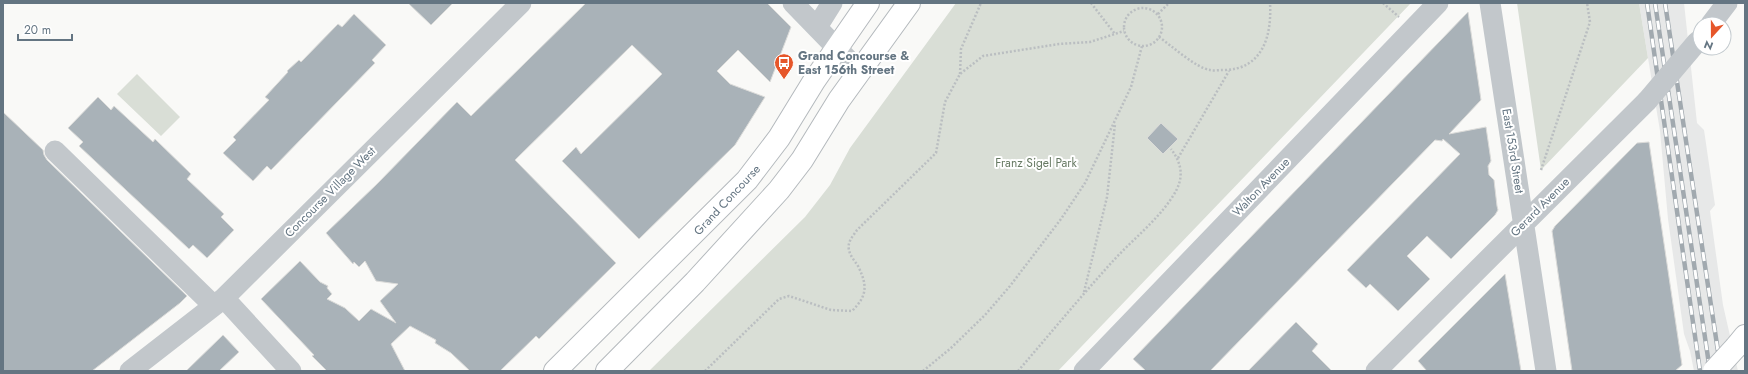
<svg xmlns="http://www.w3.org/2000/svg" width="1748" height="374" font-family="Jost,sans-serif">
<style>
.built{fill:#e7e8e8}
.green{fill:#d9ded6}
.building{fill:#a9b2b8;stroke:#dbdbd9}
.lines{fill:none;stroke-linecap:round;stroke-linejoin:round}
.major-casing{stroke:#b4b9bd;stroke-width:24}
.path{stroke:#babec1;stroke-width:2.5;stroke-dasharray:2 2;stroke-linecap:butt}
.minor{stroke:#c2c7cb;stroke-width:21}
.major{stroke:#fff;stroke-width:22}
.rail-casing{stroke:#a1a9af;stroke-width:4.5}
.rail{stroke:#fff;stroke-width:3;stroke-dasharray:9;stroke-linecap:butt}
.major-bridge-casing{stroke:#b4b9bd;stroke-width:24;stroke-linecap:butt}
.minor-bridge{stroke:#c2c7cb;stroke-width:21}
.major-bridge{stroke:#fff;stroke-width:22}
.labels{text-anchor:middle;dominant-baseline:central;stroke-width:4;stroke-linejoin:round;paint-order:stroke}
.poi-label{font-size:12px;font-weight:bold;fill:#647582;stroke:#fff;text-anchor:start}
.street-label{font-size:12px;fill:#647582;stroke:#fff}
.park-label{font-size:12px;fill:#677a63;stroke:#fff}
</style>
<rect width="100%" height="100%" fill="#f9f9f7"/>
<path class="built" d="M1639,3H1684L1697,123L1704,130L1715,205L1710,211L1723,305L1738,371H1694L1690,351L1684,334L1668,219L1660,131Z"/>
<path class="green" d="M956,3H1411L1058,371H649L805,217L830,185L850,148Z
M1517,3H1639L1648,58L1541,170Z
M137,74L180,117L161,136L117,94Z"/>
<path class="building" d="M408,3H453L431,25Z
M586,3H767L791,27L770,82L738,50L717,71L730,84L765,97L735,145L639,239L562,161L576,147L581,154L662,74L632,45L515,160L616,263L539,339L536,336L500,371H470L451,353L435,343L436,340L410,326L391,344L405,371H327L312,356L314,355L261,299L300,261L320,282L328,286L327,288L332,294L327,299L345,308L359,321L371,309L396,323L380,301L398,284L376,281L365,261L359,267L354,262L353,264L326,233L377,184L457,102L471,116Z
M1468,12L1481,100L1449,134L1486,127L1491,161L1488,166L1489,175L1494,180L1497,206L1498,210L1495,215L1451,259L1427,236L1407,256L1430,279L1398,311L1370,284L1366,288L1347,270L1460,154L1443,139L1442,141L1435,140L1210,371H1146L1133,359Z
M354,14L386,45L372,60L375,63L271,170L267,166L253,181L223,153L236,140L233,137L269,100L265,97L288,72L287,71L299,60L301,62L338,24L342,27Z
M98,97L111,110L114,106L153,142L155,139L191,174L187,179L224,214L221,217L234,230L207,258L193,245L189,249L79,146L83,142L68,128Z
M3,112L43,150L44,155L47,160L187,296L180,303L92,371H3Z
M1161,123L1178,139L1163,154L1147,138Z
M1649,142L1682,365L1675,371H1572L1552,231L1555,226L1637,143Z
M1505,274L1521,371H1427L1418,361Z
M1296,322L1318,344L1312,351L1332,371H1248Z
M223,335L239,352L219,371H186Z"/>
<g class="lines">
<defs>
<path id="major" d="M1736,347L1745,336
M555,371L747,180L779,138L814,81L868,3
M607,371L695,282L779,190L802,160L839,100L909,3"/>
</defs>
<use href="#major" class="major-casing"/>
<path class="path" d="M1091,3L1115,34
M1383,3L1399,17
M1124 27a19 19 0 1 1 38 0a19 19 0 1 1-38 0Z
M1158,14L1169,3
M1159,37C1172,46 1196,68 1210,70C1214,71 1219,70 1223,70C1262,70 1272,37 1270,3
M960,74L961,49L981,3
M1178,158L1229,71
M1541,170L1590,22L1587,3
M1084,292L1107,197L1115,124
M705,371L779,299L789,296L831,310L852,311C867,296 868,286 858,266C855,261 850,256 849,250C847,242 853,236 857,230L936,153L945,102L960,74L983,56L1059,44L1090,42L1124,31
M923,371L951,348L985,315L1010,286L1061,219L1085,183L1131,87L1142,46
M1018,371C1050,334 1081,296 1113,261C1133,239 1157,221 1173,196C1184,179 1183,165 1171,149"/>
<path class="minor" d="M793,3L860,72
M1490,3L1546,371
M1711,24L1727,3
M817,27L832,3
M55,151L214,306
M224,298L291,371
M130,371L224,298L521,3
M1084,371L1438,3
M1376,371L1647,101"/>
<use href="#major" class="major"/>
<defs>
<path id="rail" d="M1647,3L1700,371
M1655,3L1710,371
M1665,3L1721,371"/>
</defs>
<use href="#rail" class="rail-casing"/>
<use href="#rail" class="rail"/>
<defs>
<path id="major-bridge" d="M1714,371L1736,347"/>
</defs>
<use href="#major-bridge" class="major-bridge-casing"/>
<path class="minor-bridge" d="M1647,101L1697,42"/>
<use href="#major-bridge" class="major-bridge"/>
</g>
<defs>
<symbol id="bus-pin" viewBox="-11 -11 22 30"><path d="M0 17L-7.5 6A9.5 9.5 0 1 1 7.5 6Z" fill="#e6562a" stroke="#fff"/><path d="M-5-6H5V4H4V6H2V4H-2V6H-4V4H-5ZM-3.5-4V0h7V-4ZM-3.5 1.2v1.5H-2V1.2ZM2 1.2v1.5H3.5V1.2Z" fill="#fff"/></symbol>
</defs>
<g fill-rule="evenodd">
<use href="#bus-pin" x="773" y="52" width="22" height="30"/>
</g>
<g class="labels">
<g class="poi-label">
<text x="798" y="56">Grand Concourse &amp;<tspan x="798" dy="14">East 156th Street</tspan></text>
</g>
<g class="street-label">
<text transform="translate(1513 151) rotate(81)">East 153rd Street</text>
<text transform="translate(1261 187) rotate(-46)">Walton Avenue</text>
<text transform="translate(330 192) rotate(-45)">Concourse Village West</text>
<text transform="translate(727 200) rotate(-47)">Grand Concourse</text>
<text transform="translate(1540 207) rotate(-45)">Gerard Avenue</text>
</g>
<g class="park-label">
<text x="1036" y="163">Franz Sigel Park</text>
</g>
</g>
<rect width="1748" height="374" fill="none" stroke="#647582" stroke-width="8"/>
<g transform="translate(1712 36) rotate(201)"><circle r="19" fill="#ffffff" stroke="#c1c8cd"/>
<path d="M0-3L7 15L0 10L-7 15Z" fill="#e6562a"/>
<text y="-6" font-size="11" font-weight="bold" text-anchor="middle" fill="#647582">N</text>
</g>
<path d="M18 34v6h54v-6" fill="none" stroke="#647582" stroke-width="2"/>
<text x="24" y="34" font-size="12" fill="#647582" stroke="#ffffff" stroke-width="3" paint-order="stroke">20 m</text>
</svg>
